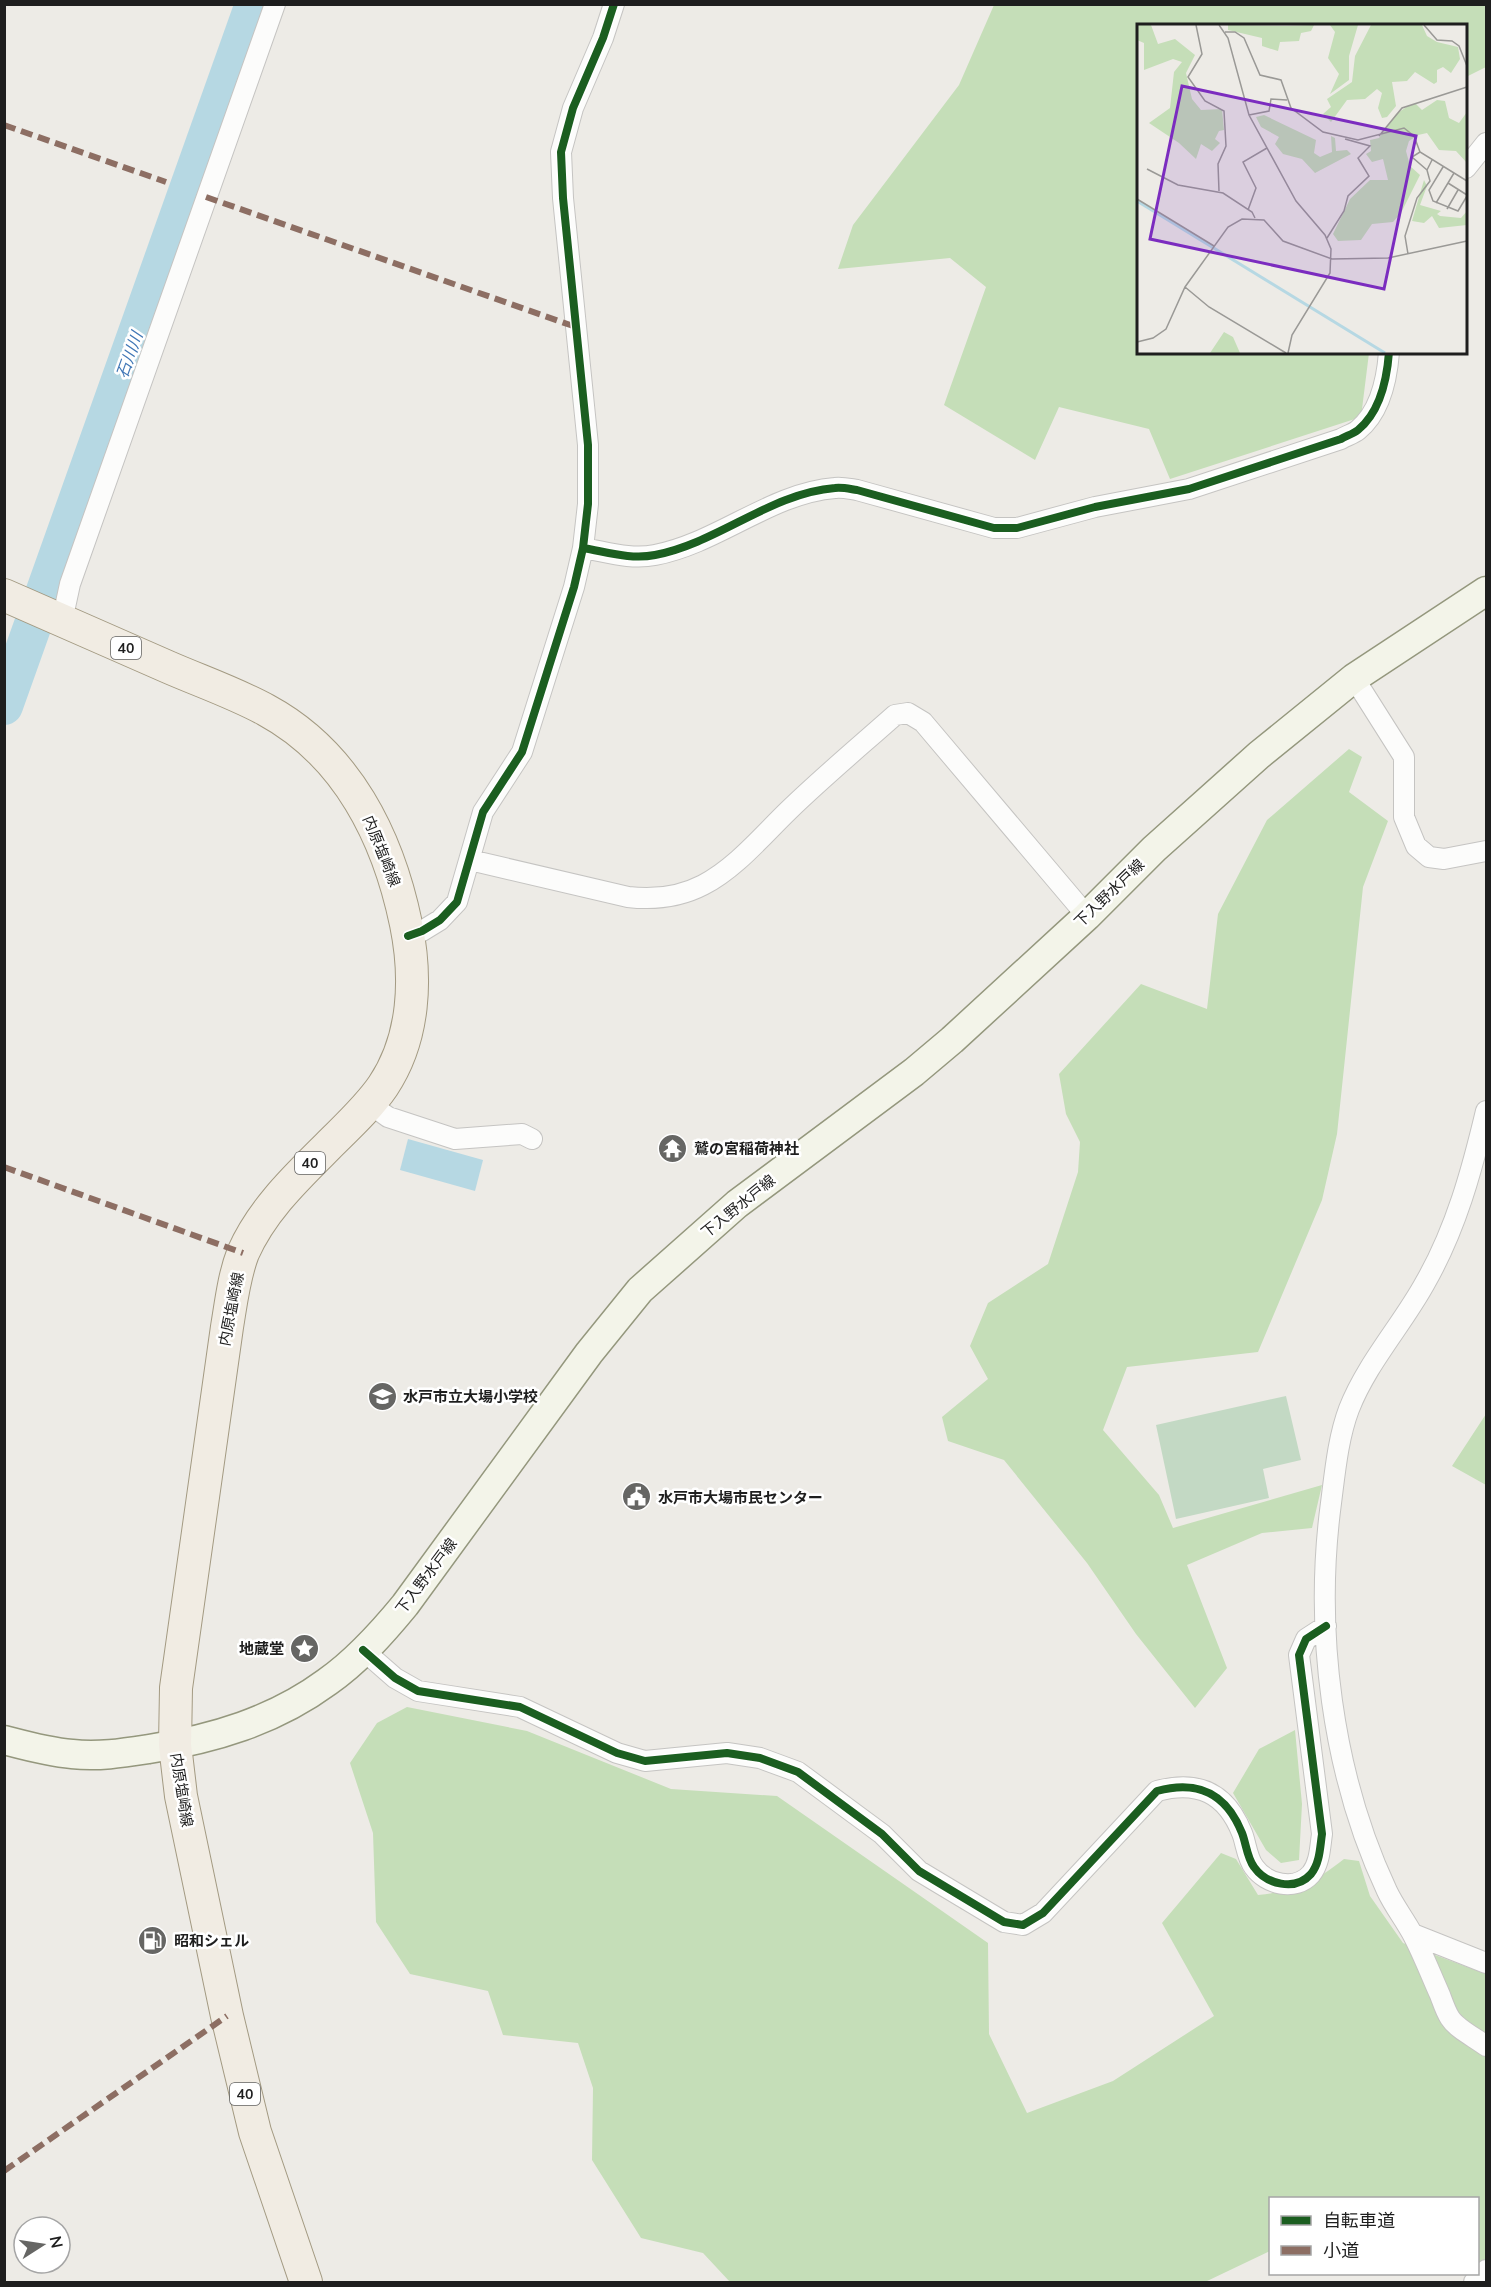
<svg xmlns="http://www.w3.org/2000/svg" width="1491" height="2287" font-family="Mulish,'Noto Sans JP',sans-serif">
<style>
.forest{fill:#c5deb8}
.cemetery{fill:#c3d9c4}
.water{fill:#b6d8e3}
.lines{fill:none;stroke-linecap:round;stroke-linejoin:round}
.river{stroke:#b6d8e3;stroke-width:38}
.minor-casing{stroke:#c5c4c2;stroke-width:22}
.secondary-casing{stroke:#94977d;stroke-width:31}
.primary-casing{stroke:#a39a82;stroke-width:34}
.minor{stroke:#fcfcfb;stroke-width:20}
.secondary{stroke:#f3f4e9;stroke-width:28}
.primary{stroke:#f1ece3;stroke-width:32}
.quiet{stroke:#8d6e63;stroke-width:6;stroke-dasharray:12 6;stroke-linecap:butt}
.cycleway-casing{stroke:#fff;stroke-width:11}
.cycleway{stroke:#1b5e20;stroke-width:8}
.labels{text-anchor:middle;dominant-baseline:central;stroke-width:5;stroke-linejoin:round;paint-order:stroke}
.shield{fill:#fff;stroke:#626262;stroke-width:1.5}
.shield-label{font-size:14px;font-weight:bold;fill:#1e1e1e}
.street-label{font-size:15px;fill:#1e1e1e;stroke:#fff}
.poi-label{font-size:15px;font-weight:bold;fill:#1e1e1e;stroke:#fff;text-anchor:start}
.water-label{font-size:16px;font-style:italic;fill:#4177b6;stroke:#fff}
.inset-river{fill:none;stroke:#b6d8e3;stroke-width:3}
.inset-road{fill:none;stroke:#9a9996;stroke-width:1.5}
.view{fill:#7b2cbf;fill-opacity:0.15;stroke:#7b2cbf;stroke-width:3}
.inset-edge{fill:none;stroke:#1e1e1e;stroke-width:3}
</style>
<rect width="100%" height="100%" fill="#edebe6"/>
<path class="forest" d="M994,5H1486V67L1466,77V26H1138V352L1369,353L1361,417L1170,479L1149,429L1059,407L1035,460L944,405L986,287L950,258L838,269L853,225L959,85Z
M1349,749L1362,757L1349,792L1388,821L1363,887L1337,1134L1322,1200L1258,1352L1127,1367L1103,1430L1159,1495L1173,1528L1322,1485L1312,1528L1262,1533L1187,1565L1227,1668L1195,1708L1136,1634L1087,1563L1004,1460L948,1441L942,1417L988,1379L970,1346L988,1303L1048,1264L1078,1172L1080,1142L1066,1114L1059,1074L1141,984L1207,1009L1218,914L1267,820Z
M1486,1414V1485L1452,1466Z
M407,1707L527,1731L671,1789L777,1796L988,1943L989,2034L1027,2113L1113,2081L1214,2016L1162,1923L1221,1853L1236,1859L1258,1895C1300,1890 1310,1885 1344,1859L1359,1861L1370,1896L1403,1943L1486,1974V2282L1478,2274V2198H1270V2251L1205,2282H730L703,2253L641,2238L592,2160L593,2088L578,2043L503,2035L488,1991L410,1974L376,1922L373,1833L350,1763L377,1723Z
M1295,1730L1302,1804L1299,1860L1281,1863L1266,1850L1233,1793L1259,1749Z"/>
<path class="cemetery" d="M1286,1396L1301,1460L1263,1469L1269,1498L1176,1519L1156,1425Z"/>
<path class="water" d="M408,1139L483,1160L475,1191L400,1170Z"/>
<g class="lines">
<path class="river" d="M4,706L254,4"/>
<defs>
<path id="minor" d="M1466,168L1486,143
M583,548C607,552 631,560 655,555C718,543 771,493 835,488C842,487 850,489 857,490L994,528H1017L1095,507L1189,489L1341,439C1346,436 1353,434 1358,430C1380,412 1387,379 1389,352
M62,621L70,584L275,4
M1354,678L1404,757V817L1416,846L1429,857L1444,859L1486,851
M470,860L628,897C654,900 680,897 703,885C736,868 763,835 789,810C823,777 859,747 895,715L908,713L923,722L1087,916
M408,936L422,931L440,920L457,902L483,812L522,752L574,587L583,548L588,504V445L563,198L561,152L573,108L603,38L614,4
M370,1104L388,1117L455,1139L522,1134L532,1139
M1486,1111C1472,1170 1456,1229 1425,1283C1402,1325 1367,1363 1349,1409C1338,1438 1335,1472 1331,1503C1314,1631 1332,1774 1387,1891C1394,1906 1405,1920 1413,1935C1423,1954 1431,1975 1440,1995C1443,2003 1446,2012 1450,2018C1457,2029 1476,2038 1486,2046
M363,1650L395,1678L418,1691L520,1707L617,1753L645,1761L727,1753L760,1758L798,1772L882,1834L919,1871L1004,1922L1023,1925L1043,1913L1157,1791C1198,1780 1226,1793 1242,1833C1246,1843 1247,1858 1254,1867C1266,1884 1295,1892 1311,1874C1320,1863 1320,1847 1322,1834L1299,1655L1306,1639L1326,1626
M1413,1934L1486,1963
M1474,2282L1486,2270"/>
<path id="secondary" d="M4,1740C27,1746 48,1752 72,1754C98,1757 123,1753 149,1749C213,1739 274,1721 327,1682C357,1661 382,1633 405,1605L589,1353L640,1290L737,1204L914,1072L952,1040L1087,916L1154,849L1259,755L1354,678L1486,591"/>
<path id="primary" d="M4,595C59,619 113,643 168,667C200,681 235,693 266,710C347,754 388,837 406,924C417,978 415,1038 383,1086C368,1108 347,1127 328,1146C296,1178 262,1210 243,1253C234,1276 231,1303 227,1327L176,1688L175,1745L181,1796L227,2016L255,2132L306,2282"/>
</defs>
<use href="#minor" class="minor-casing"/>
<use href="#secondary" class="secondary-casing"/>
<use href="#primary" class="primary-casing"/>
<use href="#minor" class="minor"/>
<use href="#secondary" class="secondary"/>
<use href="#primary" class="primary"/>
<path class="quiet" d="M4,125L166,182
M206,197L576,327
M4,1167L243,1253
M4,2171L227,2016"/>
<defs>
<path id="cycleway" d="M583,548C607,552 631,560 655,555C718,543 771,493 835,488C842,487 850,489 857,490L994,528H1017L1095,507L1189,489L1341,439C1346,436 1353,434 1358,430C1380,412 1387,379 1389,352
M408,936L422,931L440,920L457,902L483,812L522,752L574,587L583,548L588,504V445L563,198L561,152L573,108L603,38L614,4
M363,1650L395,1678L418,1691L520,1707L617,1753L645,1761L727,1753L760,1758L798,1772L882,1834L919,1871L1004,1922L1023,1925L1043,1913L1157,1791C1198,1780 1226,1793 1242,1833C1246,1843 1247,1858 1254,1867C1266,1884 1295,1892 1311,1874C1320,1863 1320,1847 1322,1834L1299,1655L1306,1639L1326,1626"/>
</defs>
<use href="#cycleway" class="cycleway-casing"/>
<use href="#cycleway" class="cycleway"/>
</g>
<defs>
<symbol id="temple-disc" viewBox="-11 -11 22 22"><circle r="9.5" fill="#666664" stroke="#fff"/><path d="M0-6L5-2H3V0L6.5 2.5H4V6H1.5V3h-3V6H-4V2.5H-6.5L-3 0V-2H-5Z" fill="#fff"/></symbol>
<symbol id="school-disc" viewBox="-11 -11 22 22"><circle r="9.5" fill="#666664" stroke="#fff"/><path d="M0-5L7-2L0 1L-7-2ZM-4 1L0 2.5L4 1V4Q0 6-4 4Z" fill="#fff"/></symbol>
<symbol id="civic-disc" viewBox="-11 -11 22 22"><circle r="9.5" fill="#666664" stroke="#fff"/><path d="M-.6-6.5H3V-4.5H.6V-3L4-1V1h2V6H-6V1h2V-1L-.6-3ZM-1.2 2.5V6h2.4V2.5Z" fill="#fff"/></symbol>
<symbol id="sight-disc" viewBox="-11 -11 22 22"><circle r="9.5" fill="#666664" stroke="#fff"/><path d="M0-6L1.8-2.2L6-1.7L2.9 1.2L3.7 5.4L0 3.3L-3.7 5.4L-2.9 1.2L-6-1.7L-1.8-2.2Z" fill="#fff"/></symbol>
<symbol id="fuel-disc" viewBox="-11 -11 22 22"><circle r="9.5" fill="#666664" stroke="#fff"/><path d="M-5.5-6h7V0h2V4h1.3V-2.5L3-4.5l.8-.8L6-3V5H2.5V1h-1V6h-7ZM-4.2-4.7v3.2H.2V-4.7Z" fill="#fff"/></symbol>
</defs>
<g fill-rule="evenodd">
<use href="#temple-disc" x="656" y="1132" width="33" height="33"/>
<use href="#school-disc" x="366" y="1380" width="33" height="33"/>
<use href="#civic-disc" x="620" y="1480" width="33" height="33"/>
<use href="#sight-disc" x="288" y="1632" width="33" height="33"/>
<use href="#fuel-disc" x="136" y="1924" width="33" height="33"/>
</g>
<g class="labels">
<g class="shield">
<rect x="111" y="637" width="30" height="22" rx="4.5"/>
<rect x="295" y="1152" width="30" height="22" rx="4.5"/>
<rect x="230" y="2083" width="30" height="22" rx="4.5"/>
</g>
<g class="shield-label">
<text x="126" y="648">40</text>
<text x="310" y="1163">40</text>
<text x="245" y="2094">40</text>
</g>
<g class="street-label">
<text transform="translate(382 851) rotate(68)">内原塩崎線</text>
<text transform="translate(1109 893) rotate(-44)">下入野水戸線</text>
<text transform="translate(738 1206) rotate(-39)">下入野水戸線</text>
<text transform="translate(231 1309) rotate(-79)">内原塩崎線</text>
<text transform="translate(426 1576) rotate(-53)">下入野水戸線</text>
<text transform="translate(182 1790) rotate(81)">内原塩崎線</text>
</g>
<g class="poi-label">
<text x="694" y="1148">鷲の宮稲荷神社</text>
<text x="403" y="1396">水戸市立大場小学校</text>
<text x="658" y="1497">水戸市大場市民センター</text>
<text x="284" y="1648" text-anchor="end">地蔵堂</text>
<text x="174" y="1940">昭和シェル</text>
</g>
<g class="water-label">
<text transform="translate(129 355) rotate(-70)">石川川</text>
</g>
</g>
<g transform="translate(1137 24)">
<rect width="330" height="330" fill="#edebe6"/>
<path d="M0,1H14L21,20L38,15L58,31L49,49L55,75L64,86L85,85L87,106L82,107L78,115L83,119L75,127L64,120L59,135L42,119L12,99L33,84L37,48L45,38L36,35L7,46V19L0,16ZM91,1L149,2L177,1L174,7L164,9L162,17L143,18L141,27L125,22V14L91,6ZM193,1H221L212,32V56L193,70L202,50L191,34L198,8ZM234,1H285L290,12L300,18L321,23L323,35L314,49L306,43L300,46V58L297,60L278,48L270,57L255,58L259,82L250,93L245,94L241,84L245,69L240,65L228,75L210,76L194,98L186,90L194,83L190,75L215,58L218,32ZM300,76L308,77L312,94L322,99L330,88V139L319,127L302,126L290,109L281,111L272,117L269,127L273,142L283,151L264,189L256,198L235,200L224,216L201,217L196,210L213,175L233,156H251L246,135L235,138L229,130L234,127L233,116L242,114L259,90L271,82L279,80L285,86ZM127,91L179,116L177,129L183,133L195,128L194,112L198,114L199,127L210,126L214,130L178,149L165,135L146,130L138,120L142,113L124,103L119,93ZM287,156L290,162L283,181L304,187L300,190L303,192L324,194L330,187V201L302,204L295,192L287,199L275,197ZM87,308L96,313L103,329H73Z" fill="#c5deb8"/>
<path class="inset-river" d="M0,177L248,329"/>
<path class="inset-road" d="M59,1L65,30L51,53L68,77L87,87L89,122L81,140L82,167M82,1L91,14L112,91L159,177L188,211L194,225L193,249L155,311L151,329M287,1L300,16L315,17L322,22L330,42M88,8H98L107,14L123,51L144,56L154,84L186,108L221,116L267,104L277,112L283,128L330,157M112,91L132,87L134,75L150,76M242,112L265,84L330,63M283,128L275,133L290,146M306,143L292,166L296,177L321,187L330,172M10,145L41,161L86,169L115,188L118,194M311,159L330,171M0,175L77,222M299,179L317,149M310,185L321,166M111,186L119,164L106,138L130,124M190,214L207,187L211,172L232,152L221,134L233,122L208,115M271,230L268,212L280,174L293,157L290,146L295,136M48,263L72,283L149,329M0,318L16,314L29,305L48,263L91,203L105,195L127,196L146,217L195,235L251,234L330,217"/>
<path class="view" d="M45,62L279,112L247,265L13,215Z"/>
<rect width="330" height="330" class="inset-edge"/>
</g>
<rect width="1491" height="2287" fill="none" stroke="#1e1e1e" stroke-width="12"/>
<rect x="1269" y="2197" width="210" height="78" fill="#ffffff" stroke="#a5a5a5" stroke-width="1.5"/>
<rect x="1281" y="2216" width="30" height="9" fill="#1b5e20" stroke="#a5a5a5" stroke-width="1.5"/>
<text x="1323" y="2227" font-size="18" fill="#1e1e1e">自転車道</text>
<rect x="1281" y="2246" width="30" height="9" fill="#8d6e63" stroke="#a5a5a5" stroke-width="1.5"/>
<text x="1323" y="2257" font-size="18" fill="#1e1e1e">小道</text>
<g transform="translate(42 2245) rotate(78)"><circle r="28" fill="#ffffff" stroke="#a5a5a5" stroke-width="1.5"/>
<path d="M0-4.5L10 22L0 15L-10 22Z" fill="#666664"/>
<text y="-9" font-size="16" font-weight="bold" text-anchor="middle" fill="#1e1e1e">N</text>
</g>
</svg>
